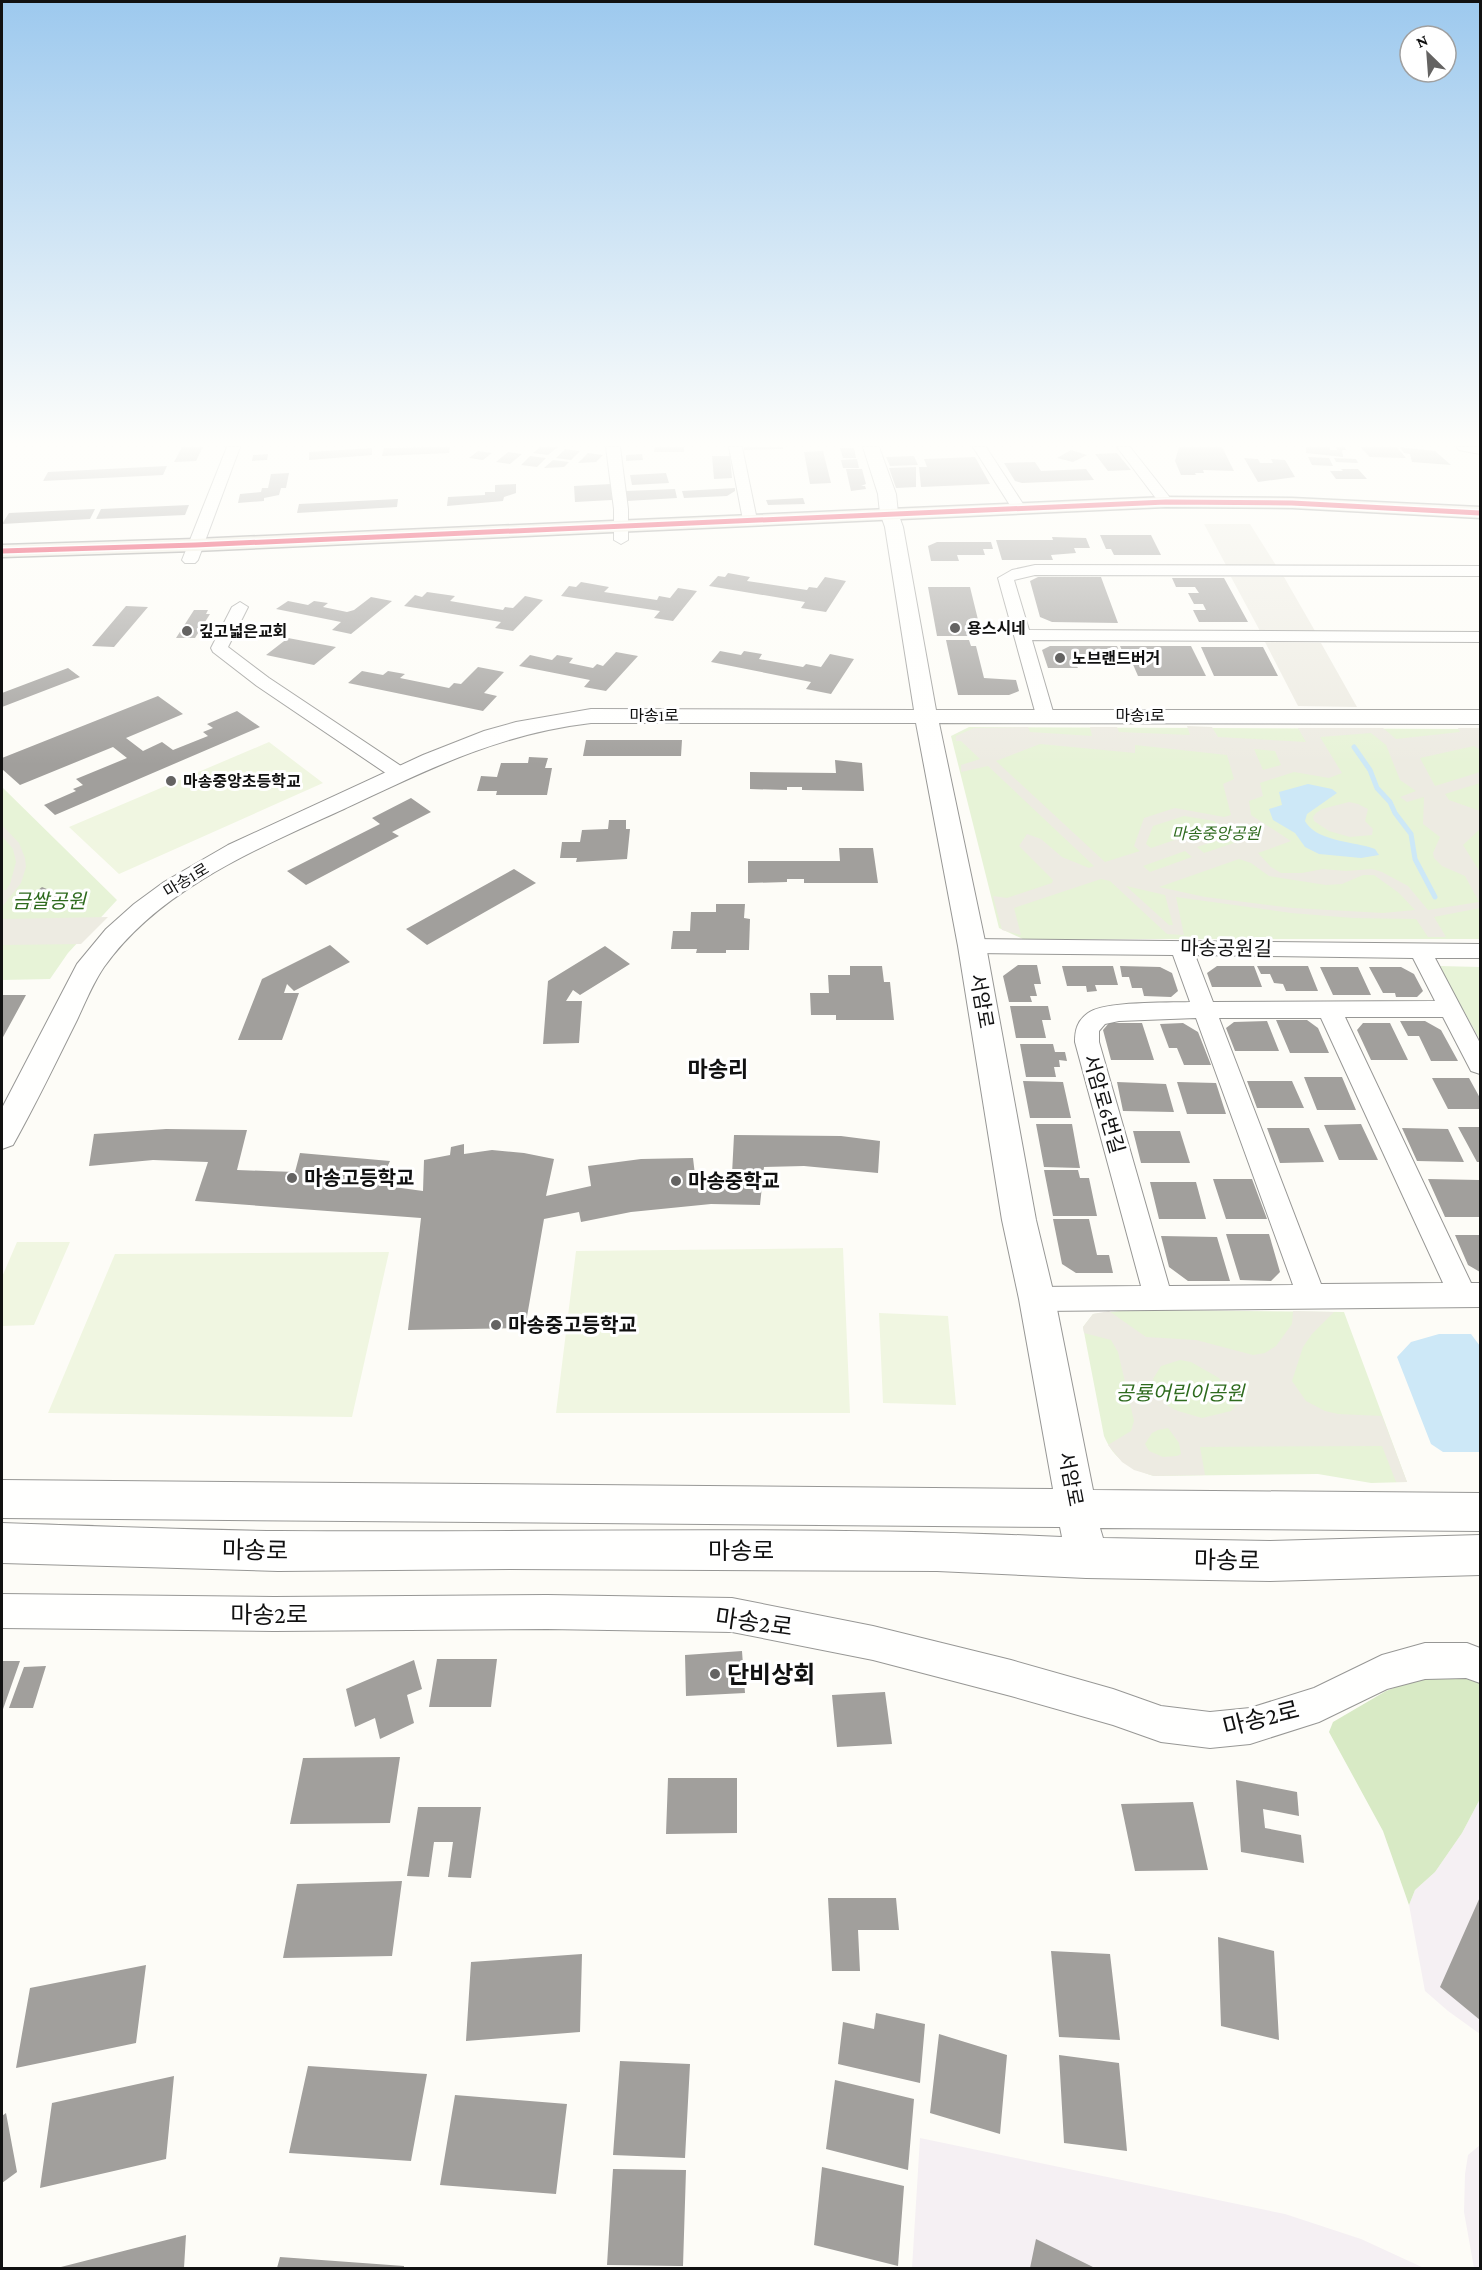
<svg xmlns="http://www.w3.org/2000/svg" width="1482" height="2270" font-family="'Crimson Pro','Noto Sans KR',serif">
<style>
.industrial{fill:#f5f0f3}
.green{fill:#e7f3d7}
.forest{fill:#d8eac5}
.pitch{fill:#f0f6e1}
.plaza{fill:#edebe2;fill-rule:evenodd}
.water{fill:#cde8f7}
.lines{fill:none;stroke-linecap:round;stroke-linejoin:round}
.stream{stroke:#cde8f7;stroke-width:5}
.building{fill:#a19f9c}
.minor-casing{stroke:#979795;stroke-width:2}
.tertiary-casing{stroke:#979795;stroke-width:2}
.primary-casing{stroke:#858482;stroke-width:3}
.minor{fill:#fffffe;fill-rule:evenodd}
.tertiary{fill:#fffffe;fill-rule:evenodd}
.primary{fill:#ede9dc;fill-rule:evenodd}
.bus-1-casing{stroke:#fff;stroke-width:8}
.bus-1{stroke:#e4002b;stroke-width:5}
.poi-dot{fill:#646362;stroke:#fff;stroke-width:2}
.labels{text-anchor:middle;dominant-baseline:central;stroke-width:6;stroke-linejoin:round;paint-order:stroke}
.far-poi-label{font-size:16px;font-weight:bold;fill:#111;stroke:#fff;text-anchor:start}
.far-street-label{font-size:16px;fill:#111;stroke:#fff}
.far-park-label{font-size:16px;font-style:italic;fill:#2f6b1f;stroke:#fff}
.park-label{font-size:20px;font-style:italic;fill:#2f6b1f;stroke:#fff}
.street-label{font-size:20px;fill:#111;stroke:#fff}
.poi-label{font-size:20px;font-weight:bold;fill:#111;stroke:#fff;text-anchor:start}
.quarter-label{font-size:22px;font-weight:bold;fill:#111;stroke:#fff}
.near-street-label{font-size:24px;fill:#111;stroke:#fff}
.near-poi-label{font-size:24px;font-weight:bold;fill:#111;stroke:#fff;text-anchor:start}
</style>
<rect width="100%" height="100%" fill="#fdfcf7"/>
<path class="industrial" d="M1480,1799V2034L1448,2011L1425,1991L1409,1905L1415,1890L1435,1872L1462,1833Z
M920,2138L1285,2214L1361,2239L1424,2268H912Z
M1480,2145V2268H1474L1464,2212L1465,2174L1468,2155Z"/>
<path class="green" d="M969,727L1480,729V939H1023L999,928L951,736Z
M2,787L117,900L68,953L50,979L2,980Z
M1439,966L1480,967V1040Z
M1129,1310L1344,1312L1407,1482L1371,1483L1318,1474L1154,1476C1131,1469 1114,1460 1104,1436L1083,1327L1093,1314Z"/>
<path class="forest" d="M1459,1677L1480,1681V1799L1462,1833L1435,1872L1415,1890L1409,1905L1383,1831L1329,1732L1333,1722L1386,1691L1417,1679Z"/>
<path class="pitch" d="M269,742L323,783L119,874L69,827Z
M17,1242H70L34,1325L2,1326V1277Z
M843,1248L850,1413H556L576,1251Z
M389,1252L352,1417L48,1413L115,1254Z
M879,1313L948,1316L956,1405L883,1403Z"/>
<path class="plaza" d="M1204,524H1250L1277,567H1227Z
M1231,577H1284L1315,631H1260Z
M1265,642L1321,643L1357,707L1298,706Z
M1187,726L1212,727L1218,737L1306,742L1298,728H1383L1396,739L1460,732L1458,728H1480V750L1474,746L1420,758L1435,786L1480,772V783L1445,794L1449,800L1480,811V829L1463,845L1480,872V908L1434,917L1446,937H1428L1416,919L1353,918L1291,913L1176,897L1184,935L1167,934L1110,881L1101,879L1014,908L1021,935L1002,930L993,896L1007,898L1052,883L1053,880L1019,846L1027,834L1041,839L1062,857L1089,868L1094,866L988,766L961,772V765L980,759L961,741H956V736L974,728L1028,727L1030,732L1092,736L1090,727H1117L1119,732L1190,735ZM1371,733L1386,745L1400,780L1416,791L1400,797L1407,802L1424,797L1423,824L1440,837L1433,853L1434,858L1442,866L1465,876L1479,902L1428,910L1408,886L1382,872L1372,869L1346,871L1323,869L1302,873H1281L1271,867L1258,853L1291,841L1251,815L1249,801L1263,796L1260,783L1294,772L1329,778L1342,773L1320,737ZM1040,744L1135,753V745L1227,755L1234,779L1223,784L1231,815L1224,817L1175,808L1144,818L1134,846L1140,851L1105,862L996,761ZM1254,749L1275,751L1281,765L1263,770ZM1184,816L1214,821L1219,825L1151,848L1146,844L1153,826ZM1239,833L1246,839L1204,853L1197,847ZM1185,851L1192,857L1150,872L1143,866ZM1239,859L1251,863L1269,876L1326,885L1342,884L1363,875H1374L1399,893L1415,910L1383,913L1293,908L1205,897L1159,887ZM1126,886L1165,895L1173,925H1169Z
M1349,802L1358,804L1368,809L1365,821L1373,829L1372,835L1350,837L1329,831L1314,821L1313,817L1316,813L1322,809Z
M2,825L19,843L25,858L26,867L21,883L2,907V890H6L10,884L16,862L13,849L2,836Z
M108,917L81,944L2,945V919Z
M1109,1311L1146,1337L1196,1340L1253,1355L1265,1353L1276,1346L1292,1324L1293,1311L1334,1312L1312,1334L1303,1347L1292,1381L1306,1401L1325,1411L1338,1414L1382,1416L1407,1482H1396L1382,1446L1200,1447L1205,1475L1154,1476L1134,1470L1122,1462L1108,1445L1131,1431L1134,1421L1118,1352L1111,1340L1084,1333L1083,1327L1093,1314ZM1180,1360L1191,1362L1219,1378L1233,1398L1235,1406L1231,1411L1202,1418L1178,1411L1168,1406L1160,1397L1153,1379L1161,1366ZM1168,1428L1179,1443L1181,1454L1177,1456L1163,1457L1149,1451L1145,1444L1152,1433L1158,1430Z"/>
<path class="water" d="M1308,784L1332,789L1337,793L1307,814L1305,821C1315,840 1351,842 1369,847L1375,849L1379,855L1361,858L1319,854L1305,847L1295,833L1273,820L1269,809L1282,805L1279,792Z
M1439,1334H1471L1480,1346V1452H1443L1431,1444L1397,1357L1411,1342Z"/>
<g class="lines">
<path class="stream" d="M1354,747L1370,770L1377,788L1390,802L1395,813L1411,834L1415,859L1435,897"/>
</g>
<path class="building" d="M182,447H203L196,461L174,462Z
M450,447L449,453L382,456L384,448Z
M540,447H558L548,455L533,453Z
M655,447H684V452H654Z
M744,447H783V449L744,450Z
M1179,447H1222L1234,471L1203,470L1204,473H1195L1196,475H1181L1175,461Z
M1306,447H1330V450H1337L1336,447H1345L1346,450H1342L1343,457L1306,453Z
M1360,447H1397L1406,458L1370,457Z
M1400,447L1435,451L1451,465L1412,462L1410,454L1404,453Z
M372,448V455L309,460V452Z
M840,448H854L856,458H843Z
M565,449L580,451L571,460L556,458Z
M1071,450L1087,455L1073,462L1057,458Z
M478,451L492,453L483,460L469,458Z
M823,451L831,483L810,484L804,452Z
M508,452L522,454L510,464L496,462Z
M588,453L603,455L596,462L578,463Z
M1117,453L1131,470L1108,471L1095,454Z
M268,454L267,460L252,461L253,455Z
M642,454L643,460L626,461V455Z
M530,456L546,458L537,467L521,465Z
M712,456H730L732,478L714,479Z
M914,456L918,465L890,466L886,457Z
M975,457L990,484L921,487L919,467H927L924,459Z
M1308,457L1329,458L1333,466L1312,465Z
M1244,458L1258,459L1260,463H1273L1271,459L1285,460L1295,477L1258,482Z
M1334,458L1356,459L1358,463L1336,462Z
M857,459L859,468H843L841,460Z
M553,460L569,462L564,467L544,468Z
M1035,462L1041,471L1086,469L1094,480L1022,483L1015,481L1004,463Z
M167,466L163,475L43,481L48,472Z
M916,467V487L896,488L889,468Z
M846,469H862L866,484L861,486H865L866,489L851,491Z
M1341,469H1358L1367,479H1336L1330,471H1343Z
M289,473L286,488H281L279,495L264,498V501L238,503L240,494L261,492L262,488H268L271,474Z
M666,473L669,483L632,485L630,475Z
M516,484V493L504,497L503,501L447,506L448,497L485,495V492H495V485Z
M611,484L612,500L575,502L574,486Z
M735,488V491L727,496L684,498L682,491Z
M675,489L677,498L627,501L626,491Z
M803,498L805,504L768,505L766,500Z
M398,499L397,507L297,513L299,504Z
M189,505L185,515L96,519L101,509Z
M95,509L90,519L2,524L9,513Z
M1100,535H1151L1161,555H1114L1111,549H1106Z
M1052,537L1086,538L1090,548H1074L1076,553L1051,555L1053,560H1002L996,540H1053Z
M937,542H991L993,549H983L985,555H957L959,561H931L928,546Z
M728,573L750,577L747,581L807,590L809,587L817,588L825,577L846,581L826,612L801,608L805,602L709,586L718,576L725,577Z
M1038,577H1101L1118,623L1052,622L1040,617L1030,581Z
M1172,578H1224L1248,622H1199L1193,610H1206L1203,604H1194L1188,593H1199L1195,587H1176Z
M581,582L609,587L604,592L657,600L659,596L670,598L678,588L697,591L673,621L654,618L660,611L561,596L569,586L576,587Z
M928,587H970L982,636H937Z
M427,592L455,596L450,601L503,610L505,607L513,608L525,596L543,600L513,631L495,628L501,622L404,606L415,595L422,597Z
M371,597L392,601L351,634L332,630L341,622L276,609L288,601L308,605L314,601L328,603L323,607L347,612L354,610Z
M126,606L148,607L114,647L92,646Z
M194,610H208L206,614H210L195,638H176Z
M288,638L336,647L314,665L266,655Z
M946,640H969L971,646H976L984,678L1016,680L1019,691L1009,695H958Z
M1050,646H1117L1122,657H1105L1099,662H1084L1085,665H1076L1078,668H1048L1042,650Z
M1120,646H1191L1206,676H1138L1128,653H1123Z
M1201,647H1263L1278,676H1214Z
M720,651L741,655L744,651L762,654L759,659L803,667L806,664L821,667L830,654L854,659L831,694L806,689L811,682L711,662Z
M616,652L638,656L606,691L584,687L590,680L519,666L530,655L552,660L557,655L573,658L569,663L593,668L597,664L603,666Z
M478,667L504,672L484,693L497,696L483,711L348,683L362,671L383,675L388,671L405,674L400,678L449,688L454,683L461,684Z
M68,668L80,677L2,707V693Z
M158,696L183,714L126,738L143,751L162,742L173,750L208,736L203,732L213,728L207,724L237,711L260,727L55,815L44,805L76,791L73,789L83,785L76,779L127,758L113,747L20,785L2,769V758Z
M586,740H682L681,756H583Z
M529,757L548,758L545,768H552L547,795H496L497,791H477L481,776L497,777L501,763H528Z
M835,760L862,763L864,791L802,790V787H787V790L750,789V772L836,773Z
M411,798L431,812L392,832L399,836L306,885L287,871L380,824L372,818Z
M609,820H626V829H630L627,859L576,862L577,858H560L562,842H580L582,830L608,829Z
M839,848H873L878,883H804V879H787V882L748,883V861H840Z
M514,869L536,883L427,945L406,929Z
M42,887L66,897L58,903L55,909L19,910L23,903L36,902L41,897L33,894Z
M716,904H745L744,918L750,919L749,950H726V953H696L697,949H671L673,931H690L691,912H716Z
M330,945L350,962L294,991L287,984L284,993H299L282,1040H238L262,979Z
M605,946L630,964L580,995L573,990L566,1001H582L579,1043L543,1044L548,981Z
M1018,965H1037L1041,984H1034L1037,996H1030L1032,1002H1009L1003,976Z
M850,966H882L884,982H890L894,1020H836V1015H811L810,993H829L828,975H850Z
M1062,966H1113L1118,985H1095L1097,991L1087,992L1086,986H1067Z
M1120,966L1160,967L1172,973L1178,991L1171,997L1144,996L1142,988H1132L1129,977H1122Z
M1217,966H1254L1262,987H1212L1207,973Z
M1257,966H1308L1318,991H1286L1283,984L1274,983L1270,974H1261Z
M1320,967H1358L1371,995H1333Z
M1369,967H1401L1414,974L1423,991L1417,997H1396L1395,993H1383Z
M2,995H26L2,1039Z
M1010,1006H1048L1051,1020H1042L1046,1038H1016Z
M1276,1020H1307L1318,1028L1329,1053H1290Z
M1267,1021L1279,1051H1235L1226,1028L1234,1022Z
M1400,1021H1425L1441,1030L1458,1061H1431L1419,1036H1408Z
M1109,1023H1142L1154,1060H1111L1103,1030Z
M1183,1023L1198,1032L1211,1065H1184L1177,1048H1169L1160,1024Z
M1363,1023H1390L1408,1060H1371L1357,1030Z
M1020,1044H1053L1055,1052H1065L1067,1061L1059,1060L1060,1067H1054L1056,1077H1026Z
M1304,1077H1342L1356,1110H1317Z
M1432,1078H1469L1480,1098V1109H1448Z
M1023,1081L1063,1082L1071,1118H1030Z
M1247,1081H1292L1304,1108H1257Z
M1117,1082L1166,1084L1174,1112L1123,1111Z
M1177,1082L1216,1083L1226,1114H1187Z
M1036,1124H1072L1080,1168L1044,1167Z
M1361,1124L1378,1160H1339L1324,1125Z
M1458,1127H1480V1162H1477Z
M1267,1128H1309L1324,1162L1280,1163Z
M1402,1128L1448,1129L1464,1162L1417,1161Z
M166,1129L247,1130L237,1170L295,1172L300,1153L390,1161L379,1185L423,1191L424,1160L450,1155L451,1147L464,1144V1154L492,1150L524,1153L554,1159L546,1196L591,1186L588,1166L641,1159L693,1158L695,1175L732,1174L734,1135L841,1136L880,1141L878,1173L804,1166L764,1167L760,1205L711,1204L631,1212L581,1222L579,1212L544,1219L525,1328L408,1330L421,1218L195,1201L208,1162L153,1160L89,1166L94,1134Z
M1133,1131H1180L1190,1163H1141Z
M1044,1170H1078L1080,1178H1089L1097,1216H1053Z
M1213,1179H1252L1267,1219H1226Z
M1428,1179L1479,1180L1480,1217H1445Z
M1150,1182H1196L1206,1219H1159Z
M1053,1219H1089L1097,1255H1109L1113,1273H1076L1062,1264Z
M1226,1234H1269L1280,1272L1271,1281L1240,1280Z
M1455,1235H1480V1272L1468,1265Z
M1161,1236L1217,1237L1230,1281H1188L1169,1267Z
M742,1651L745,1693L686,1696L685,1655Z
M437,1659H497L491,1707H429Z
M414,1660L422,1689L407,1695L414,1723L380,1739L375,1718L355,1727L346,1689Z
M2,1661H20L2,1712Z
M46,1666L33,1708H9L24,1667Z
M885,1692L892,1744L837,1747L832,1695Z
M400,1757L390,1823L290,1824L303,1758Z
M668,1778H737V1833L666,1834Z
M1236,1780L1297,1792L1299,1816L1263,1809L1265,1828L1301,1835L1304,1863L1241,1852Z
M1193,1802L1208,1870L1135,1871L1121,1804Z
M418,1807H481L471,1878L448,1877L453,1842H434L429,1877L407,1876Z
M402,1881L392,1956L283,1958L297,1884Z
M1480,1897V2020L1440,1987Z
M828,1898H896L899,1930H858L860,1971H832Z
M1218,1937L1274,1951L1279,2040L1221,2026Z
M1051,1951L1110,1954L1120,2040L1059,2037Z
M582,1954L580,2032L466,2041L471,1962Z
M146,1965L136,2043L16,2068L30,1988Z
M876,2013L925,2024L920,2083L838,2064L843,2022L874,2029Z
M939,2034L1007,2055L1000,2134L930,2113Z
M1059,2055L1119,2063L1127,2151L1064,2143Z
M620,2061L690,2064L685,2158L613,2155Z
M308,2066L427,2074L411,2161L289,2153Z
M174,2076L166,2159L40,2188L52,2103Z
M835,2080L914,2099L908,2170L826,2149Z
M455,2095L567,2104L556,2194L440,2185Z
M6,2113L17,2172L2,2183V2116Z
M822,2167L904,2186L898,2266L814,2245Z
M613,2169L686,2170L683,2266L607,2265Z
M186,2235L184,2268H57Z
M1036,2239L1095,2268H1030Z
M280,2257L404,2266V2268H277Z"/>
<g class="lines">
<defs>
<path id="minor" d="M227,447H240L198,560L195,563H185L182,560Z
M606,447H620L628,509V540L621,544L614,540V509Z
M729,447H742L757,520L755,523H745L743,520Z
M973,447H986L1025,507L1023,510H1013Z
M1117,447H1130L1171,499L1173,502L1171,505H1161Z
M1035,565L1480,566V576L1035,575L1014,580L1029,630L1480,632V642L1032,640L1054,715L1051,719H1039L1036,715L998,578L1012,570Z
M240,602L248,607L228,647L269,678L407,770L409,774L407,778H393L257,686L213,652L211,648L232,607Z
M972,939L1480,944V958H1435L1480,1043V1074L1471,1071L1443,1017H1345L1471,1283H1480V1307L1037,1311L1027,1307L1023,1299L1027,1291L1037,1287L1141,1286L1075,1042C1075,1030 1077,1021 1088,1013C1104,1001 1167,1003 1190,1002L1173,955L972,953L964,951L961,946L964,941ZM1195,955L1413,958L1435,1001L1213,1002ZM1196,1018L1293,1285L1169,1286L1099,1042V1031L1105,1024L1119,1021ZM1219,1018H1321L1443,1283L1321,1284Z
M2,1594L274,1597L547,1595L732,1598L873,1626L1011,1660L1113,1689L1161,1706L1210,1712L1250,1708L1314,1688L1382,1655L1425,1643H1467L1480,1648V1683L1466,1678L1425,1679L1387,1689L1319,1722L1250,1744L1210,1748L1161,1742L1113,1725L1011,1696L873,1660L732,1632L547,1629L274,1631L2,1628Z"/>
<path id="tertiary" d="M863,447H879L896,494L898,513L903,527L936,710H1480V724L939,723L986,946L1036,1220L1055,1299L1093,1490L1480,1493V1531L1100,1528L1103,1538L1270,1541L1480,1535V1575L1270,1581L1086,1578L937,1571L510,1569L278,1571L2,1563V1523C94,1526 187,1530 279,1531C540,1533 801,1525 1062,1537L1060,1527L2,1518V1480L1053,1489L1019,1299L1002,1220L958,946L916,723H591C498,734 427,770 344,809C259,848 160,888 104,967C93,983 85,1003 77,1020C56,1062 36,1104 13,1145L2,1149V1108L77,964L106,929L134,904L164,882L228,845L423,755L484,731L516,722L591,709L914,710L885,527L880,513L878,494Z
M1457,447H1480V454L1459,450Z"/>
<path id="primary" d="M1166,497L1292,498L1480,507V518L1292,508L1166,507L195,551L2,557V545L195,539Z"/>
</defs>
<use href="#minor" class="minor-casing"/>
<use href="#tertiary" class="tertiary-casing"/>
<use href="#primary" class="primary-casing"/>
<use href="#minor" class="minor"/>
<use href="#tertiary" class="tertiary"/>
<use href="#primary" class="primary"/>
<defs>
<path id="bus-1" d="M2,551L195,545L1166,502L1292,503L1480,513"/>
</defs>
<use href="#bus-1" class="bus-1-casing"/>
<use href="#bus-1" class="bus-1"/>
</g>
<linearGradient id="sky" x2="0" y2="1"><stop stop-color="#9dc9ee"/><stop offset="0.58" stop-color="#fefefb"/><stop offset="1" stop-color="#fefefb" stop-opacity="0"/></linearGradient>
<rect width="1482" height="765" fill="url(#sky)"/>
<g class="poi-dot">
<circle cx="955" cy="628" r="6"/>
<circle cx="187" cy="631" r="6"/>
<circle cx="1060" cy="658" r="6"/>
<circle cx="171" cy="781" r="6"/>
<circle cx="292" cy="1178" r="6"/>
<circle cx="676" cy="1181" r="6"/>
<circle cx="496" cy="1325" r="6"/>
<circle cx="715" cy="1674" r="6"/>
</g>
<g class="labels">
<g class="far-poi-label">
<text x="967" y="628">용스시네</text>
<text x="199" y="631">깊고넓은교회</text>
<text x="1072" y="658">노브랜드버거</text>
<text x="183" y="781">마송중앙초등학교</text>
</g>
<g class="far-street-label">
<text x="654" y="715">마송1로</text>
<text x="1140" y="715">마송1로</text>
<text transform="translate(186 880) rotate(-31)">마송1로</text>
</g>
<g class="far-park-label">
<text x="1216" y="833">마송중앙공원</text>
</g>
<g class="park-label">
<text x="49" y="901">금쌀공원</text>
<text x="1180" y="1393">공룡어린이공원</text>
</g>
<g class="street-label">
<text transform="translate(1226 948) rotate(1)">마송공원길</text>
<text transform="translate(982 1001) rotate(80)">서암로</text>
<text transform="translate(1104 1104) rotate(74)">서암로6번길</text>
<text transform="translate(1071 1479) rotate(79)">서암로</text>
</g>
<g class="poi-label">
<text x="304" y="1178">마송고등학교</text>
<text x="688" y="1181">마송중학교</text>
<text x="508" y="1325">마송중고등학교</text>
</g>
<g class="quarter-label">
<text x="718" y="1069">마송리</text>
</g>
<g class="near-street-label">
<text transform="translate(255 1550) rotate(1)">마송로</text>
<text x="741" y="1550">마송로</text>
<text transform="translate(1227 1560) rotate(1)">마송로</text>
<text x="269" y="1614">마송2로</text>
<text transform="translate(754 1622) rotate(8)">마송2로</text>
<text transform="translate(1261 1718) rotate(-14)">마송2로</text>
</g>
<g class="near-poi-label">
<text x="727" y="1674">단비상회</text>
</g>
</g>
<rect width="1482" height="2270" fill="none" stroke="#111111" stroke-width="6"/>
<g transform="translate(1428 54) rotate(335)"><circle r="28" fill="#ffffff" stroke="#a0a0a0" stroke-width="1.5"/>
<path d="M0-4.5L10 22L0 15L-10 22Z" fill="#646362"/>
<text y="-9" font-size="16" font-weight="bold" text-anchor="middle" fill="#111111">N</text>
</g>
</svg>
